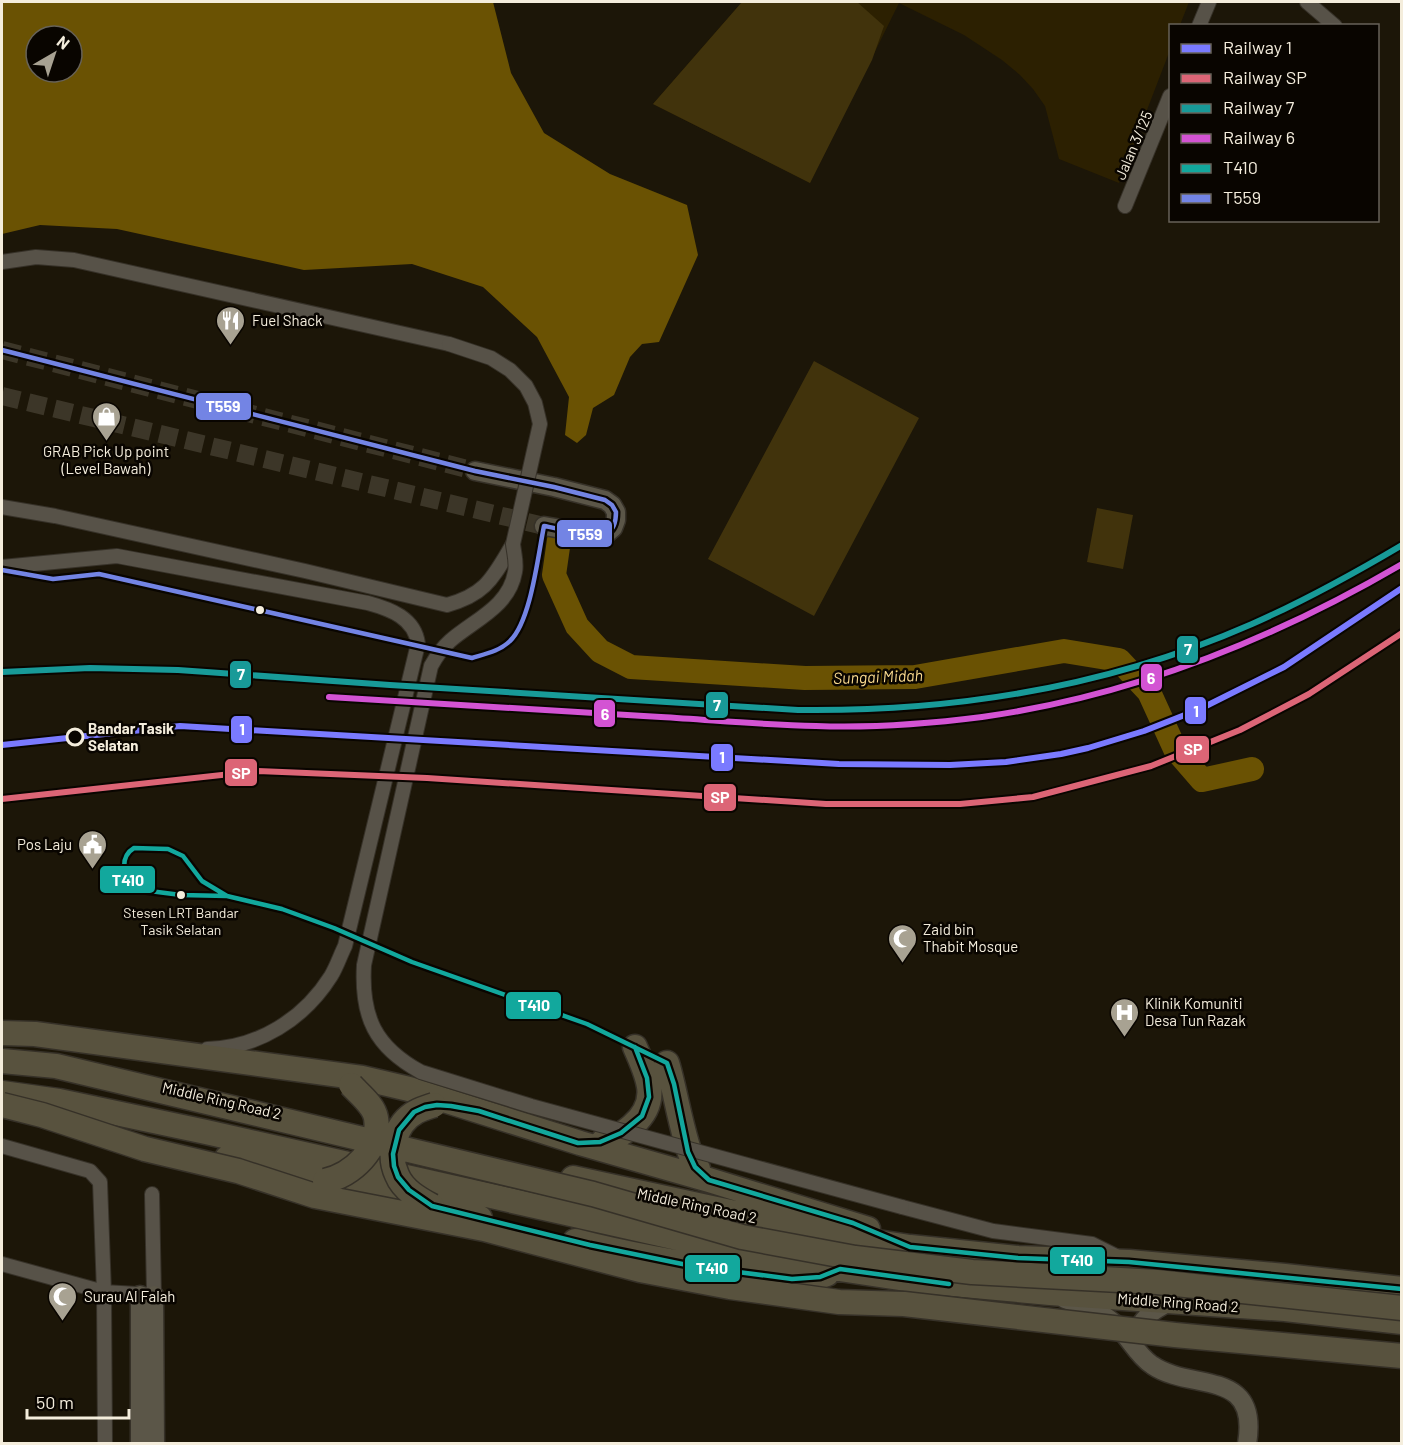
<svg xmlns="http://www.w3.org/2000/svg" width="1403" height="1445" font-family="Barlow,sans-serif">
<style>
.built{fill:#2c2001}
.green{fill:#41330c}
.water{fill:#6a5203;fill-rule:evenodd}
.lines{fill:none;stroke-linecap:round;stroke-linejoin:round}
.river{stroke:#6a5203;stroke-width:24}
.secondary-tunnel{stroke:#3c3628;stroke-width:18;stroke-dasharray:18 9;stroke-linecap:butt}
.street-casing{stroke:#363128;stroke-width:16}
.secondary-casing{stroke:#363128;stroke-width:21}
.highway-casing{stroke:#363128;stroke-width:27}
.street{stroke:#575248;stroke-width:14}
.secondary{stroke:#5b5648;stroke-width:18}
.highway{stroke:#58523e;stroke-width:24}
.street-bridge-casing{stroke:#363128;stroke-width:16;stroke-linecap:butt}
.highway-bridge-casing{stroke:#363128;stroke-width:27;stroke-linecap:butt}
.street-bridge{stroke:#575248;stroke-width:14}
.highway-bridge{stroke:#58523e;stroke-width:24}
.bus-1-casing{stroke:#090500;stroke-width:9}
.bus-2-casing{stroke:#090500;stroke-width:9}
.bus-1{stroke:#12a89d;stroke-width:4.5}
.bus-2{stroke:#7384e4;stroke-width:4.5}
.rail-1-casing{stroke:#090500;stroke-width:10}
.rail-2-casing{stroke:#090500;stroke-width:10}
.rail-3-casing{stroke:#090500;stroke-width:10}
.rail-4-casing{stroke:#090500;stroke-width:10}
.rail-1{stroke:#7a7aff;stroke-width:6}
.rail-2{stroke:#dc6576;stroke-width:6}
.rail-3{stroke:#189a98;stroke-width:6}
.rail-4{stroke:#d353d3;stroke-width:6}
.bus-dot{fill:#f4eddc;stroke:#090500;stroke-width:2}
.stop-dot{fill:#090500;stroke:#f4eddc;stroke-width:3}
.labels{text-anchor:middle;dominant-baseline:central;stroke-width:5;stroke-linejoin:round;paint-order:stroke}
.bus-label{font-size:14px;fill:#f4eddc;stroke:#090500}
.street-label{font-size:15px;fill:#f4eddc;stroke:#090500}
.poi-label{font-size:15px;fill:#f4eddc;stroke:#090500;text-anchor:start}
.stop-label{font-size:15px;font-weight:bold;fill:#f4eddc;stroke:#090500;text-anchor:start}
.water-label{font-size:16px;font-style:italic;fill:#fada8e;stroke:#090500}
.line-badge{stroke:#090500;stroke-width:2}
.badge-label{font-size:16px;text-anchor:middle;font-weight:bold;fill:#fff}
</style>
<rect width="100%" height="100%" fill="#1c1608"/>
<path class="built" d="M742,2H1189L1180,25L1170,26V50L1119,183L1059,159L1045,106L1033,89L1020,75L1002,60L964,35L899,3L810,183L653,104Z"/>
<path class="green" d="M742,2H857L884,26L872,60L810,183L653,104Z
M814,361L919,418L814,616L708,559Z
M1097,508L1133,515L1123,569L1087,562Z"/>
<path class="water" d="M2,2H493L511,73L544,133L610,174L687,205L698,255L659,342L642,344L630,357L614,395L593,408L586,435L577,443L565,435L569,397L537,337L483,287L412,264L304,270L117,229L40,225L2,234ZM36,36H72V72H36Z"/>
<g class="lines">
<path class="river" d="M559,540L554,575L577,626L600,651L631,667L805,678L915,677L1064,651L1119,660L1149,692L1175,749L1202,780L1252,769"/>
<path class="secondary-tunnel" d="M2,350L475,471
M2,396L544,526"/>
<defs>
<path id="street" d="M1307,2L1335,26
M1199,26L1209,2
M1125,206L1170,96
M2,262L36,257L74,260L449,344
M2,507L55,516L305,571L447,605C487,594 493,577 513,544
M2,567L117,556L368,603C390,609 415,618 418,644L345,946C340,956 337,966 331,976C304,1019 258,1048 207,1049
M2,1146L90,1171L100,1182L104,1292L105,1444
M902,1207L993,1231L1092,1244L1118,1257
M2,1264L104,1292L154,1295L152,1194"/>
<path id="secondary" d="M475,471L554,487L605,500L612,505L616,512V520L613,528L606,534L597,535L544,526
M140,1295V1444
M154,1295L155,1444
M1065,1299C1084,1306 1104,1312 1118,1327C1130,1339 1138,1356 1152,1365C1191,1392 1260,1367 1247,1444
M1132,1341C1143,1317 1148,1313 1171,1301"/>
<path id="highway" d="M2,1033L35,1034L362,1078L409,1089L580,1143L709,1180L868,1229
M667,1063C675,1087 685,1155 698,1169
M2,1093L59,1101L206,1132L767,1258L919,1281L1050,1293L1285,1309L1402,1322
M603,1141C614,1139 623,1134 632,1126C661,1101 648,1077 635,1047
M227,1158L480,1218
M573,1178L851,1238L910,1247L1018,1258L1129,1262L1285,1276L1402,1289
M575,1241C630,1255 687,1265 744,1273C770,1276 802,1285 827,1274"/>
</defs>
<use href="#street" class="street-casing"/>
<use href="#secondary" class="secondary-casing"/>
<use href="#highway" class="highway-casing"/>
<use href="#street" class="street"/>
<use href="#secondary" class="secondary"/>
<use href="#highway" class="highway"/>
<defs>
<path id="street-bridge" d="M449,344L491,358L510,370L526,386L535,403L540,424L513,544C514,553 517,563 515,572C509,607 474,620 450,641C442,648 436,657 431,666L364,965C361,1017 375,1047 421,1072L531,1106L902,1207"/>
<path id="highway-bridge" d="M2,1061L56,1066L593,1194L742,1237L855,1258L972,1272L1157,1282L1402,1308
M2,1105L42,1115L145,1149L238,1171L315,1196L484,1229L640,1270L730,1287L839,1302L904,1304L1175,1335L1402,1356
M325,1181C352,1175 381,1149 376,1118C374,1105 359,1094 351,1085
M432,1206C419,1199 403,1190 397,1175C387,1154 395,1123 416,1112C421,1109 428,1107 434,1105"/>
</defs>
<use href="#street-bridge" class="street-bridge-casing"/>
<use href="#highway-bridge" class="highway-bridge-casing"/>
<use href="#street-bridge" class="street-bridge"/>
<use href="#highway-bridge" class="highway-bridge"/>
<defs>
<path id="bus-1" d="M134,848L168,849L183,856L202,881L227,896L181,895L134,889C123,878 119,857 134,848Z
M227,896L282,909L334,928L412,962L587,1024L667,1063L674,1084L688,1152L695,1167L709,1180L853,1223L910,1247L1018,1258L1129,1262L1402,1289
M635,1047L647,1078L649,1097L642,1116L621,1133L600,1142L578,1143L479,1111L451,1106L437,1105L425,1107L414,1112L399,1130L393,1154L394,1166L398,1177L409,1190L432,1206L590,1245L692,1266L792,1279L820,1277L840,1269L949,1284"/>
<path id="bus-2" d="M2,350L475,471L554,487L605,500L612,505L616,512C616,520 615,529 607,533C596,539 557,528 544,526C538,555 531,621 510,641C500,651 485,654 472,658L99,574L53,579L2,570"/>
</defs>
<use href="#bus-1" class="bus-1-casing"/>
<use href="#bus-2" class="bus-2-casing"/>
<use href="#bus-1" class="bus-1"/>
<use href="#bus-2" class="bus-2"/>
<defs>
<path id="rail-1" d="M2,745L180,726L839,764L950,765L1006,762L1061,754L1088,748L1144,731L1200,709L1284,667L1402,588"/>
<path id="rail-2" d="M2,799L258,771L427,778L826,804H960L1033,797L1151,766L1240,730L1309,694L1402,633"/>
<path id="rail-3" d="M2,672L90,668L178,670L390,685L798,710C955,712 1109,687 1252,624C1304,601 1353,574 1402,545"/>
<path id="rail-4" d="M329,697C439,704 550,711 661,717C713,720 764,725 816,726C871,728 927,724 982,717C1132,696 1272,640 1402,564"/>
</defs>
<use href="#rail-1" class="rail-1-casing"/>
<use href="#rail-2" class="rail-2-casing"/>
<use href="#rail-3" class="rail-3-casing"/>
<use href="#rail-4" class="rail-4-casing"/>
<use href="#rail-1" class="rail-1"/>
<use href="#rail-2" class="rail-2"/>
<use href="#rail-3" class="rail-3"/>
<use href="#rail-4" class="rail-4"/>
</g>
<defs>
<symbol id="restaurant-pin" viewBox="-11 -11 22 30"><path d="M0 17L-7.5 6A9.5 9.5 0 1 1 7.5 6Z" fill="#a8a292" stroke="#090500"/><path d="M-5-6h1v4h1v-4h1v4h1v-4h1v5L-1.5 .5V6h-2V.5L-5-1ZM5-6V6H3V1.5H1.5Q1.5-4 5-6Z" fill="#fff"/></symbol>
<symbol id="shop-pin" viewBox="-11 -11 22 30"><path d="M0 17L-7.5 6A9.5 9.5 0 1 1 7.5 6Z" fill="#a8a292" stroke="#090500"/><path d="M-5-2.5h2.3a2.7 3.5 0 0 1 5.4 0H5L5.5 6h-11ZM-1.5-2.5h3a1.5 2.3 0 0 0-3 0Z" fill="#fff"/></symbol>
<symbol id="civic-pin" viewBox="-11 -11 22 30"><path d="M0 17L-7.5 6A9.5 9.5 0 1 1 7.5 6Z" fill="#a8a292" stroke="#090500"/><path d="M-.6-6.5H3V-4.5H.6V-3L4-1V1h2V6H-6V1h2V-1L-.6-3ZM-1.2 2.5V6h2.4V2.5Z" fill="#fff"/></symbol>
<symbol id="mosque-pin" viewBox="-11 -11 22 30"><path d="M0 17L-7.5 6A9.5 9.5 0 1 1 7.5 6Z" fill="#a8a292" stroke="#090500"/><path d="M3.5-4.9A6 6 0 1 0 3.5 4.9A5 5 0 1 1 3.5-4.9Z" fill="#fff"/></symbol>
<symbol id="hospital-pin" viewBox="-11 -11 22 30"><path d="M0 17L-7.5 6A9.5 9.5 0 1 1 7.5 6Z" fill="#a8a292" stroke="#090500"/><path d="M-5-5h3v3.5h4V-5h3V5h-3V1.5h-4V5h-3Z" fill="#fff"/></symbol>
</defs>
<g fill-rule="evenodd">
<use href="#restaurant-pin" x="214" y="304" width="33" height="45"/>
<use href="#shop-pin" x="90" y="400" width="33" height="45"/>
<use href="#civic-pin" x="76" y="828" width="33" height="45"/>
<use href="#mosque-pin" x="886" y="922" width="33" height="45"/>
<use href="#hospital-pin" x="1108" y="996" width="33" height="45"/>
<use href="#mosque-pin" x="46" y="1280" width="33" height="45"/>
</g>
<g class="bus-dot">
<circle cx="260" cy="610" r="5"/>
<circle cx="181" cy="895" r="5"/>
</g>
<circle class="stop-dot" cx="75" cy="737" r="8"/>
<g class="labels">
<g class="bus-label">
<text x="181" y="912">Stesen LRT Bandar<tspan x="181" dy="17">Tasik Selatan</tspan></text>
</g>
<g class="street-label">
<text transform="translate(1133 145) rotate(-67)">Jalan 3/125</text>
<text transform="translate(222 1100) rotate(13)">Middle Ring Road 2</text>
<text transform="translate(697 1205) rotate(12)">Middle Ring Road 2</text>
<text transform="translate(1178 1302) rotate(4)">Middle Ring Road 2</text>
</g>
<g class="poi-label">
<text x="252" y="320">Fuel Shack</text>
<text x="106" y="451" text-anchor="middle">GRAB Pick Up point<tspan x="106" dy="17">(Level Bawah)</tspan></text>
<text x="72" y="844" text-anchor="end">Pos Laju</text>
<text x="923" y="929">Zaid bin<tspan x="923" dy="17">Thabit Mosque</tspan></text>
<text x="1145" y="1003">Klinik Komuniti<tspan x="1145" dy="17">Desa Tun Razak</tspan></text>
<text x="84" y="1296">Surau Al Falah</text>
</g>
<g class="stop-label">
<text x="88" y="728">Bandar Tasik<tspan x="88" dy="17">Selatan</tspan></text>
</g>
<g class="water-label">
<text transform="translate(878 676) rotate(-2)">Sungai Midah</text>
</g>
</g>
<g class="line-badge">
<rect x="195" y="392" width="57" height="29" rx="6" fill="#7384e4"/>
<rect x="556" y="519" width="57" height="29" rx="6" fill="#7384e4"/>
<rect x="1176" y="635" width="23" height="29" rx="6" fill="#189a98"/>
<rect x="229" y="660" width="23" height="29" rx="6" fill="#189a98"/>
<rect x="1140" y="663" width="23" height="29" rx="6" fill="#d353d3"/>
<rect x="705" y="691" width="24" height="28" rx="6" fill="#189a98"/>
<rect x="1184" y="696" width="23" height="29" rx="6" fill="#7a7aff"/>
<rect x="593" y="699" width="23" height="29" rx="6" fill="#d353d3"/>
<rect x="230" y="715" width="23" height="29" rx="6" fill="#7a7aff"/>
<rect x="1175" y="735" width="35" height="29" rx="6" fill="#dc6576"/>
<rect x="710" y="743" width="24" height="29" rx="6" fill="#7a7aff"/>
<rect x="224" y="758" width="34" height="29" rx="6" fill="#dc6576"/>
<rect x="703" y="783" width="34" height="29" rx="6" fill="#dc6576"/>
<rect x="99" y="865" width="57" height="29" rx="6" fill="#12a89d"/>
<rect x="505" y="991" width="57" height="29" rx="6" fill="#12a89d"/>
<rect x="1049" y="1246" width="57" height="29" rx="6" fill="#12a89d"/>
<rect x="684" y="1254" width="57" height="29" rx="6" fill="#12a89d"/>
</g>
<g class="badge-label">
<text x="223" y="412">T559</text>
<text x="585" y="540">T559</text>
<text x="1188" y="655">7</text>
<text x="241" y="680">7</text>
<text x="1151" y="684">6</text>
<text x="717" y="711">7</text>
<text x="1196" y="717">1</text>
<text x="605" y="720">6</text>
<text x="242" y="735">1</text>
<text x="1193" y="755">SP</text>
<text x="722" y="763">1</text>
<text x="241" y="779">SP</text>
<text x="720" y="803">SP</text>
<text x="128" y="886">T410</text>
<text x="534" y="1011">T410</text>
<text x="1077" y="1266">T410</text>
<text x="712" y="1274">T410</text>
</g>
<rect width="1403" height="1445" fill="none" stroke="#f4eddc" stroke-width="6"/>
<rect x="1169" y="24" width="210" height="198" fill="#090500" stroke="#676258" stroke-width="1.5"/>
<rect x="1181" y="44" width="30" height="9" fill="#7a7aff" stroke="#676258" stroke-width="1.5"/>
<text x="1223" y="54" font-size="18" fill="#f4eddc">Railway 1</text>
<rect x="1181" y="74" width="30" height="9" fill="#dc6576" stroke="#676258" stroke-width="1.5"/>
<text x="1223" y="84" font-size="18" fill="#f4eddc">Railway SP</text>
<rect x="1181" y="104" width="30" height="9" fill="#189a98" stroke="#676258" stroke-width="1.5"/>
<text x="1223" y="114" font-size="18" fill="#f4eddc">Railway 7</text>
<rect x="1181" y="134" width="30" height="9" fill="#d353d3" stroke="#676258" stroke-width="1.5"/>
<text x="1223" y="144" font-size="18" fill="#f4eddc">Railway 6</text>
<rect x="1181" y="164" width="30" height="9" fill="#12a89d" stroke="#676258" stroke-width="1.5"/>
<text x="1223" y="174" font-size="18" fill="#f4eddc">T410</text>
<rect x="1181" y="194" width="30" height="9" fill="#7384e4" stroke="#676258" stroke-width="1.5"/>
<text x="1223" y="204" font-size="18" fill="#f4eddc">T559</text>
<g transform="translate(54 54) rotate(39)"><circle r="28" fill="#090500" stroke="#676258" stroke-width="1.5"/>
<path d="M0-4.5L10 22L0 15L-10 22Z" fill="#a8a292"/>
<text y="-9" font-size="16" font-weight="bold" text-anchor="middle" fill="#f4eddc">N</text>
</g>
<path d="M27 1409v9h102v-9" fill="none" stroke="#f4eddc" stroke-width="3"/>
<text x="36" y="1409" font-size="18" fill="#f4eddc" stroke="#090500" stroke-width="4.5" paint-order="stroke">50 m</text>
</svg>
